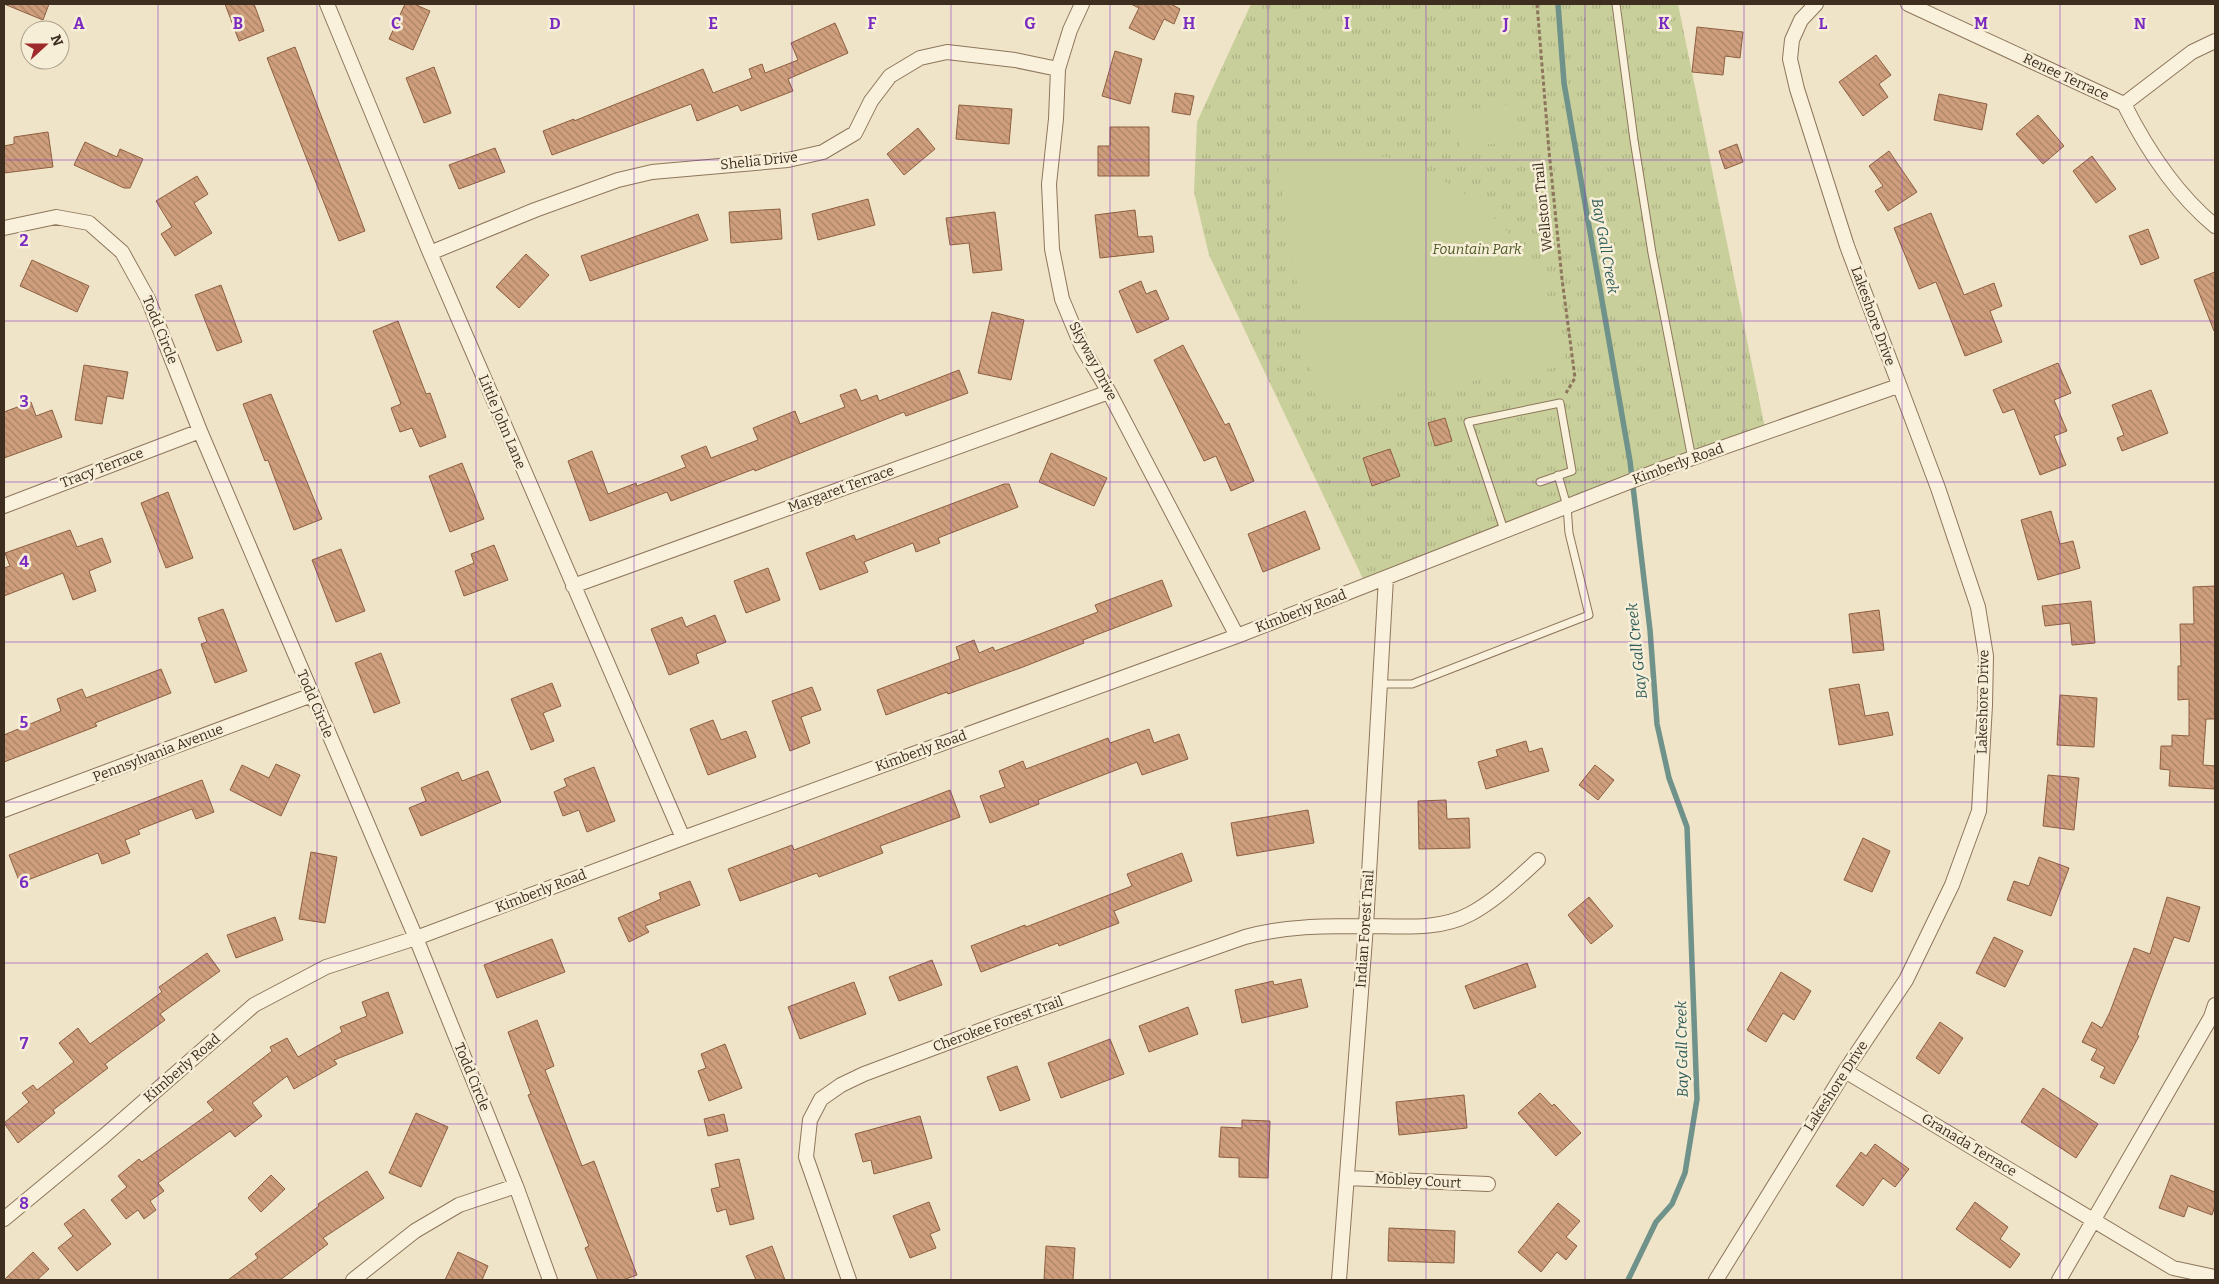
<svg xmlns="http://www.w3.org/2000/svg" width="2219" height="1284" font-family="Bitter,serif">
<style>
.grass{fill:url(#grass-tufts)}
.garden{fill:#c9cf9b}
.lines{fill:none;stroke-linecap:round;stroke-linejoin:round}
.stream{stroke:#6f938a;stroke-width:5.5}
.building{fill:url(#building-back-hatch);stroke:#8d5f41}
.service-casing{stroke:#8d765c;stroke-width:9}
.minor-casing{stroke:#8d765c;stroke-width:16}
.path{stroke:#8d765c;stroke-width:3;stroke-dasharray:4 2.5;stroke-linecap:butt}
.service{stroke:#faf1dc;stroke-width:7}
.minor{stroke:#faf1dc;stroke-width:14}
.grid{fill:none;stroke:#7b2cbf;stroke-width:1;stroke-opacity:0.55}
.labels{text-anchor:middle;dominant-baseline:central;stroke-width:5;stroke-linejoin:round;paint-order:stroke}
.street-label{font-size:14px;fill:#3d2e20;stroke:#f7eed8}
.park-label{font-size:14px;font-style:italic;fill:#4d5a26;stroke:#f7eed8}
.water-label{font-size:15px;font-style:italic;fill:#2f5d5a;stroke:#f7eed8}
.grid-label{font-size:16px;text-anchor:middle;font-weight:bold;fill:#7b2cbf;stroke:#f7eed8;stroke-width:5;stroke-linejoin:round;paint-order:stroke}
</style>
<defs>
<pattern id="grass-tufts" width="24" height="20" patternUnits="userSpaceOnUse" patternTransform="scale(1.25)"><rect width="24" height="20" fill="#c9cf9b"/><path d="M3 7l-1-3M5 7V3M7 7l1-3M15 17l-1-3M17 17v-4M19 17l1-3" fill="none" stroke="#aeb285"/></pattern>
<pattern id="building-back-hatch" width="6" height="6" patternUnits="userSpaceOnUse" patternTransform="scale(1.25)"><rect width="6" height="6" fill="#cf9f7d"/><path d="M-1 5l2 2M0 0l6 6M5-1l2 2" fill="none" stroke="#a98266"/></pattern>
</defs>
<rect width="100%" height="100%" fill="#f0e4c8"/>
<path class="grass" d="M1251,4H1678L1766,433L1366,585L1209,255L1194,192L1197,122Z"/>
<path class="garden" d="M1511,104L1515,141L1460,148L1455,111Z
M1340,150C1357,153 1376,154 1393,159C1474,184 1540,247 1560,332C1563,343 1563,355 1565,366L1333,404L1315,395L1276,156L1297,152Z"/>
<g class="lines">
<path class="stream" d="M1558,4L1564,83L1630,461L1650,630L1657,724L1669,778L1687,827L1697,1099L1685,1173L1672,1204L1656,1222L1628,1280"/>
</g>
<path class="building" d="M4,4H49L43,20Z
M225,4H254L264,31L239,41Z
M405,4H414L430,11L413,50L389,39Z
M1131,4H1171L1180,9L1174,24L1164,19L1154,40L1129,28L1139,8Z
M835,23L848,53L788,79L793,91L741,111L738,105L697,121L691,104L552,155L543,131L574,119V121L703,69L713,93L752,78L749,69L762,64L765,73L798,60L791,43Z
M1697,27L1743,32L1740,58L1725,56L1723,75L1692,72Z
M295,47L365,231L339,241L267,58Z
M1115,51L1142,59L1130,104L1102,96Z
M1876,55L1891,75L1879,84L1888,97L1863,116L1839,82Z
M434,67L451,113L424,123L406,78Z
M1175,93L1194,96L1190,115L1172,112Z
M1939,94L1987,104L1982,130L1934,120Z
M959,105L1012,109L1009,144L956,139Z
M2038,115L2064,146L2043,164L2016,134Z
M1110,127H1149V176H1098V146H1110Z
M918,128L935,149L904,175L887,154Z
M48,132L53,167L4,173V146L14,144V137Z
M85,142L117,157L120,149L143,159L130,188H124L74,165Z
M1737,144L1743,162L1725,169L1719,151Z
M495,148L505,172L459,189L449,165Z
M1889,151L1917,192L1888,211L1875,191L1883,186L1869,166Z
M2092,156L2116,189L2096,203L2073,171Z
M197,176L208,194L194,203L212,233L175,256L161,234L172,227L156,201Z
M868,199L875,225L818,240L812,214Z
M780,209L782,239L731,243L729,212Z
M1135,210L1138,237L1152,236L1154,252L1100,258L1095,215Z
M995,212L1002,270L973,273L969,243L950,245L946,218Z
M1931,213L1964,295L1994,283L2002,306L1990,311L2002,342L1965,356L1936,282L1919,289L1894,228Z
M698,214L708,240L590,281L581,256Z
M2148,229L2159,258L2141,265L2129,236Z
M526,254L549,275L519,308L496,287Z
M32,260L89,286L77,312L20,286Z
M2215,272V331H2214L2194,280Z
M1141,281L1146,294L1156,290L1169,319L1137,333L1119,291Z
M221,285L242,342L217,351L195,295Z
M992,312L1024,320L1011,380L978,373Z
M398,321L426,394L430,393L446,437L420,447L412,428L400,432L391,408L401,404L373,331Z
M1183,345L1225,425L1229,423L1254,481L1231,491L1216,456L1204,461L1154,360Z
M2058,363L2071,393L2054,400L2067,431L2054,436L2066,465L2040,475L2014,409L2003,413L1993,390Z
M84,365L128,372L123,399L107,396L102,424L75,420Z
M959,370L968,393L906,416L904,412L755,471L754,469L671,501L667,492L590,521L568,461L592,451L608,494L636,483L637,486L686,467L681,456L706,446L711,458L758,440L753,428L795,411L800,424L845,407L840,395L856,389L861,401L877,395L879,401Z
M2151,390L2168,433L2122,451L2117,438L2124,435L2112,405Z
M271,394L322,519L294,530L268,460L265,461L243,404Z
M31,402L36,416L52,410L62,437L4,458V412Z
M1445,418L1452,441L1435,446L1428,423Z
M1390,449L1400,476L1372,486L1363,458Z
M1051,453L1107,478L1094,506L1039,482Z
M462,463L484,519L450,532L429,476Z
M1004,484H1009L1018,507L938,538L940,543L916,552L913,543L864,562L868,572L820,590L806,553L854,535L856,540Z
M168,492L193,558L166,568L141,503Z
M1305,511L1320,549L1263,572L1248,534Z
M2051,511L2060,544L2073,541L2080,568L2038,580L2021,520Z
M70,530L77,547L102,538L111,562L89,571L96,591L73,600L63,573L4,596V568L10,566L5,553Z
M494,545L508,580L464,596L455,571L474,563L471,554Z
M341,549L365,611L336,622L312,560Z
M768,568L780,600L746,613L734,581Z
M1162,580L1172,606L1083,640L1084,643L1023,667L948,694L947,692L886,715L877,690L960,659L956,647L974,640L979,653L993,647L995,651L1098,612L1095,605Z
M2215,586V719H2206L2203,765L2215,766V789L2169,786L2170,770L2160,769L2161,746H2172V735L2189,736V699L2178,700V666H2181L2180,624H2194L2193,587Z
M2091,601L2095,643L2072,645L2070,623L2045,626L2042,606Z
M223,609L247,671L215,683L201,644L207,642L198,618Z
M1879,610L1884,650L1853,653L1849,614Z
M715,615L726,642L696,654L699,663L669,675L651,629L682,617L686,627Z
M381,653L400,703L374,713L355,663Z
M161,669L171,693L95,723L97,726L4,762V735L61,711L57,699L82,689L86,698Z
M552,683L561,706L543,713L554,741L531,750L511,699Z
M1859,684L1865,716L1888,712L1893,735L1839,745L1829,689Z
M812,687L821,710L801,717L810,743L790,751L772,701Z
M2060,695L2097,698L2094,747L2057,745Z
M713,720L721,740L746,731L756,757L708,775L690,729Z
M1149,729L1154,743L1179,734L1188,759L1142,775L1137,762L1038,800L1039,804L990,823L980,796L1005,787L999,771L1023,761L1026,769L1108,738L1110,743Z
M1526,741L1529,752L1542,748L1549,771L1486,789L1478,762L1498,756L1496,750Z
M276,764L300,775L281,816L230,790L242,765L269,778Z
M1595,765L1614,780L1598,800L1579,785Z
M594,767L615,821L587,832L579,810L563,816L554,792L567,786L564,779Z
M488,771L501,802L421,836L409,808L426,801L421,788L458,772L462,781Z
M2048,775L2079,778L2074,830L2043,826Z
M202,780L214,812L196,819L192,809L138,830L140,834L125,840L130,853L102,864L98,853L20,883L9,855Z
M950,790L960,817L880,846L883,853L819,877L817,873L740,901L728,869L792,845L794,850Z
M1446,800L1447,819L1469,818L1470,848L1419,849L1418,801Z
M1308,810L1314,843L1237,856L1231,823Z
M1863,838L1890,851L1872,892L1844,880Z
M311,852L337,857L325,923L299,919Z
M1182,853L1192,881L1114,911L1119,923L1059,946L1058,943L981,972L971,946L1025,925L1026,927L1132,886L1127,874Z
M2039,857L2069,868L2051,916L2007,900L2014,881L2029,886Z
M690,881L700,905L645,926L649,932L629,942L618,918L661,899L659,893Z
M1589,897L1613,926L1591,944L1568,915Z
M2167,897L2200,907L2189,942L2174,937L2137,1035L2139,1036L2114,1084L2100,1077L2105,1067L2091,1060L2097,1049L2082,1042L2092,1022L2102,1028L2110,1012L2134,948L2150,954Z
M275,917L283,940L236,958L227,935Z
M1994,937L2023,951L2005,987L1976,973Z
M552,939L565,972L497,998L484,965Z
M207,953L220,971L160,1014L165,1020L105,1064L108,1068L53,1110L55,1113L18,1143L4,1123L29,1102L22,1093L33,1085L37,1090L74,1062L59,1043L78,1028L90,1044L162,992L159,987Z
M932,960L942,985L899,1001L889,977Z
M1527,963L1536,987L1474,1009L1465,986Z
M1781,972L1811,991L1794,1020L1783,1013L1766,1042L1747,1030Z
M1301,979L1308,1007L1242,1023L1235,990L1273,981L1274,985Z
M854,982L866,1014L800,1039L788,1007Z
M388,992L403,1033L334,1060L337,1064L294,1089L287,1076L252,1103L262,1116L235,1137L230,1131L158,1183L164,1191L150,1201L156,1210L144,1219L138,1210L126,1219L111,1200L127,1187L118,1176L139,1159L142,1162L214,1110L207,1102L272,1051L270,1047L287,1038L298,1057L342,1032L340,1027L367,1016L362,1002Z
M1188,1007L1198,1034L1149,1052L1139,1026Z
M537,1020L554,1066L545,1070L582,1166L594,1161L637,1275L623,1280H598L585,1248L589,1246L528,1095L531,1094L508,1032Z
M1940,1022L1963,1038L1939,1074L1916,1058Z
M1110,1039L1124,1074L1061,1098L1048,1063Z
M725,1044L742,1088L709,1101L698,1071L706,1068L701,1054Z
M1017,1066L1030,1100L1000,1111L987,1077Z
M2043,1088L2098,1124L2076,1158L2021,1122Z
M1540,1093L1552,1106L1554,1104L1581,1133L1556,1156L1518,1113Z
M1464,1095L1467,1128L1399,1135L1396,1102Z
M416,1113L448,1127L421,1187L389,1173Z
M724,1114L728,1131L708,1136L704,1119Z
M920,1116L932,1158L874,1174L871,1160L863,1162L855,1134Z
M1242,1120L1270,1121L1268,1178L1239,1177V1158L1219,1157L1221,1127L1242,1128Z
M1875,1144L1909,1169L1895,1187L1883,1178L1863,1206L1836,1186L1861,1152L1866,1156Z
M739,1159L754,1219L730,1225L726,1209L717,1212L711,1189L720,1187L715,1164Z
M367,1171L384,1198L323,1238L328,1244L280,1280H228L258,1258L255,1254L319,1206L318,1204Z
M271,1175L285,1189L261,1212L248,1198Z
M2171,1175L2215,1192V1206L2212,1215L2188,1206L2184,1217L2159,1208Z
M929,1202L940,1230L930,1234L936,1248L910,1258L893,1216Z
M1975,1202L2008,1227L2000,1239L2020,1254L2010,1268L1956,1229Z
M1558,1203L1580,1221L1566,1237L1577,1246L1566,1260L1557,1252L1541,1272L1518,1252Z
M84,1209L111,1244L77,1271L58,1248L73,1236L64,1224Z
M1389,1228L1455,1231L1454,1263L1388,1261Z
M772,1246L785,1280H756L746,1256Z
M1046,1246L1075,1248L1073,1280H1044Z
M33,1252L49,1269L37,1280H4Z
M458,1252L488,1266L482,1280H445Z"/>
<g class="lines">
<defs>
<path id="service" d="M1616,4L1634,140L1652,253L1692,459
M1504,530L1468,422L1560,403L1572,471L1540,482
M1381,684H1412L1589,615L1569,533L1567,506L1558,475"/>
<path id="minor" d="M327,4L430,253L683,838
M1082,4L1070,30L1058,69L1056,119L1049,184L1052,249L1062,299L1082,347L1109,392L1237,636
M1908,4L2124,104
M2124,104C2147,150 2175,193 2215,226
M2124,104L2192,52L2215,41
M4,228L56,217L89,223L122,252L148,299L200,431L416,938L516,1186L550,1280
M430,253L535,210L618,180L652,172L788,160L823,152L855,133L871,101L890,76L920,58L947,52L1015,60L1058,69
M4,506L200,431
M573,586L1109,392
M4,810L312,695
M1845,1071L2173,1268L2215,1277
M1347,1178L1488,1184
M4,1219L103,1137L254,1005L326,967L416,938L683,838L1237,636L1667,467L1898,386
M353,1280L415,1231L459,1205L516,1186
M849,1280L806,1157L810,1120L821,1099L841,1085L864,1074L1011,1019L1245,937C1284,926 1325,926 1365,926C1400,926 1438,931 1470,914C1496,900 1517,879 1538,860
M1339,1280L1366,926L1386,578
M1716,1280L1845,1071L1906,980L1952,885L1979,811L1985,705L1986,656L1978,607L1938,488L1847,246L1797,89L1790,59L1792,40L1801,20L1816,4
M2059,1280L2211,1017L2215,1005"/>
</defs>
<use href="#service" class="service-casing"/>
<use href="#minor" class="minor-casing"/>
<path class="path" d="M1537,4L1549,151L1562,279L1575,378L1566,393"/>
<use href="#service" class="service"/>
<use href="#minor" class="minor"/>
</g>
<path class="grid" d="M158,4V1280M317,4V1280M476,4V1280M634,4V1280M792,4V1280M951,4V1280M1110,4V1280M1268,4V1280M1426,4V1280M1585,4V1280M1744,4V1280M1902,4V1280M2060,4V1280M4,160H2215M4,321H2215M4,482H2215M4,642H2215M4,802H2215M4,963H2215M4,1124H2215"/>
<g class="labels">
<g class="street-label">
<text transform="translate(2066 77) rotate(25)">Renee Terrace</text>
<text transform="translate(759 161) rotate(-6)">Shelia Drive</text>
<text transform="translate(1543 207) rotate(-96)">Wellston Trail</text>
<text transform="translate(1873 316) rotate(70)">Lakeshore Drive</text>
<text transform="translate(160 330) rotate(68)">Todd Circle</text>
<text transform="translate(1093 361) rotate(62)">Skyway Drive</text>
<text transform="translate(502 422) rotate(67)">Little John Lane</text>
<text transform="translate(1678 464) rotate(-20)">Kimberly Road</text>
<text transform="translate(102 468) rotate(-21)">Tracy Terrace</text>
<text transform="translate(841 489) rotate(-20)">Margaret Terrace</text>
<text transform="translate(1301 611) rotate(-21)">Kimberly Road</text>
<text transform="translate(1983 702) rotate(-89)">Lakeshore Drive</text>
<text transform="translate(315 704) rotate(67)">Todd Circle</text>
<text transform="translate(921 751) rotate(-20)">Kimberly Road</text>
<text transform="translate(158 753) rotate(-21)">Pennsylvania Avenue</text>
<text transform="translate(541 891) rotate(-21)">Kimberly Road</text>
<text transform="translate(1365 929) rotate(-86)">Indian Forest Trail</text>
<text transform="translate(998 1024) rotate(-20)">Cherokee Forest Trail</text>
<text transform="translate(182 1068) rotate(-41)">Kimberly Road</text>
<text transform="translate(472 1077) rotate(68)">Todd Circle</text>
<text transform="translate(1836 1086) rotate(-57)">Lakeshore Drive</text>
<text transform="translate(1969 1145) rotate(31)">Granada Terrace</text>
<text transform="translate(1418 1181) rotate(3)">Mobley Court</text>
</g>
<g class="park-label">
<text x="1477" y="249">Fountain Park</text>
</g>
<g class="water-label">
<text transform="translate(1605 246) rotate(80)">Bay Gall Creek</text>
<text transform="translate(1637 651) rotate(-96)">Bay Gall Creek</text>
<text transform="translate(1682 1049) rotate(-91)">Bay Gall Creek</text>
</g>
</g>
<g class="grid-label">
<text x="79" y="29">A</text>
<text x="238" y="29">B</text>
<text x="396" y="29">C</text>
<text x="555" y="29">D</text>
<text x="713" y="29">E</text>
<text x="872" y="29">F</text>
<text x="1030" y="29">G</text>
<text x="1189" y="29">H</text>
<text x="1347" y="29">I</text>
<text x="1506" y="29">J</text>
<text x="1664" y="29">K</text>
<text x="1823" y="29">L</text>
<text x="1981" y="29">M</text>
<text x="2140" y="29">N</text>
<text x="24" y="246">2</text>
<text x="24" y="407">3</text>
<text x="24" y="567">4</text>
<text x="24" y="728">5</text>
<text x="24" y="888">6</text>
<text x="24" y="1049">7</text>
<text x="24" y="1209">8</text>
</g>
<rect width="2219" height="1284" fill="none" stroke="#3d2e20" stroke-width="10"/>
<g transform="translate(45 45) rotate(69)"><circle r="24" fill="#f7eed8" stroke="#ada18e"/>
<path d="M0-4L9 19L0 12L-9 19Z" fill="#9e2a2b"/>
<text y="-8" font-size="14" font-weight="bold" text-anchor="middle" fill="#3d2e20">N</text>
</g>
</svg>
